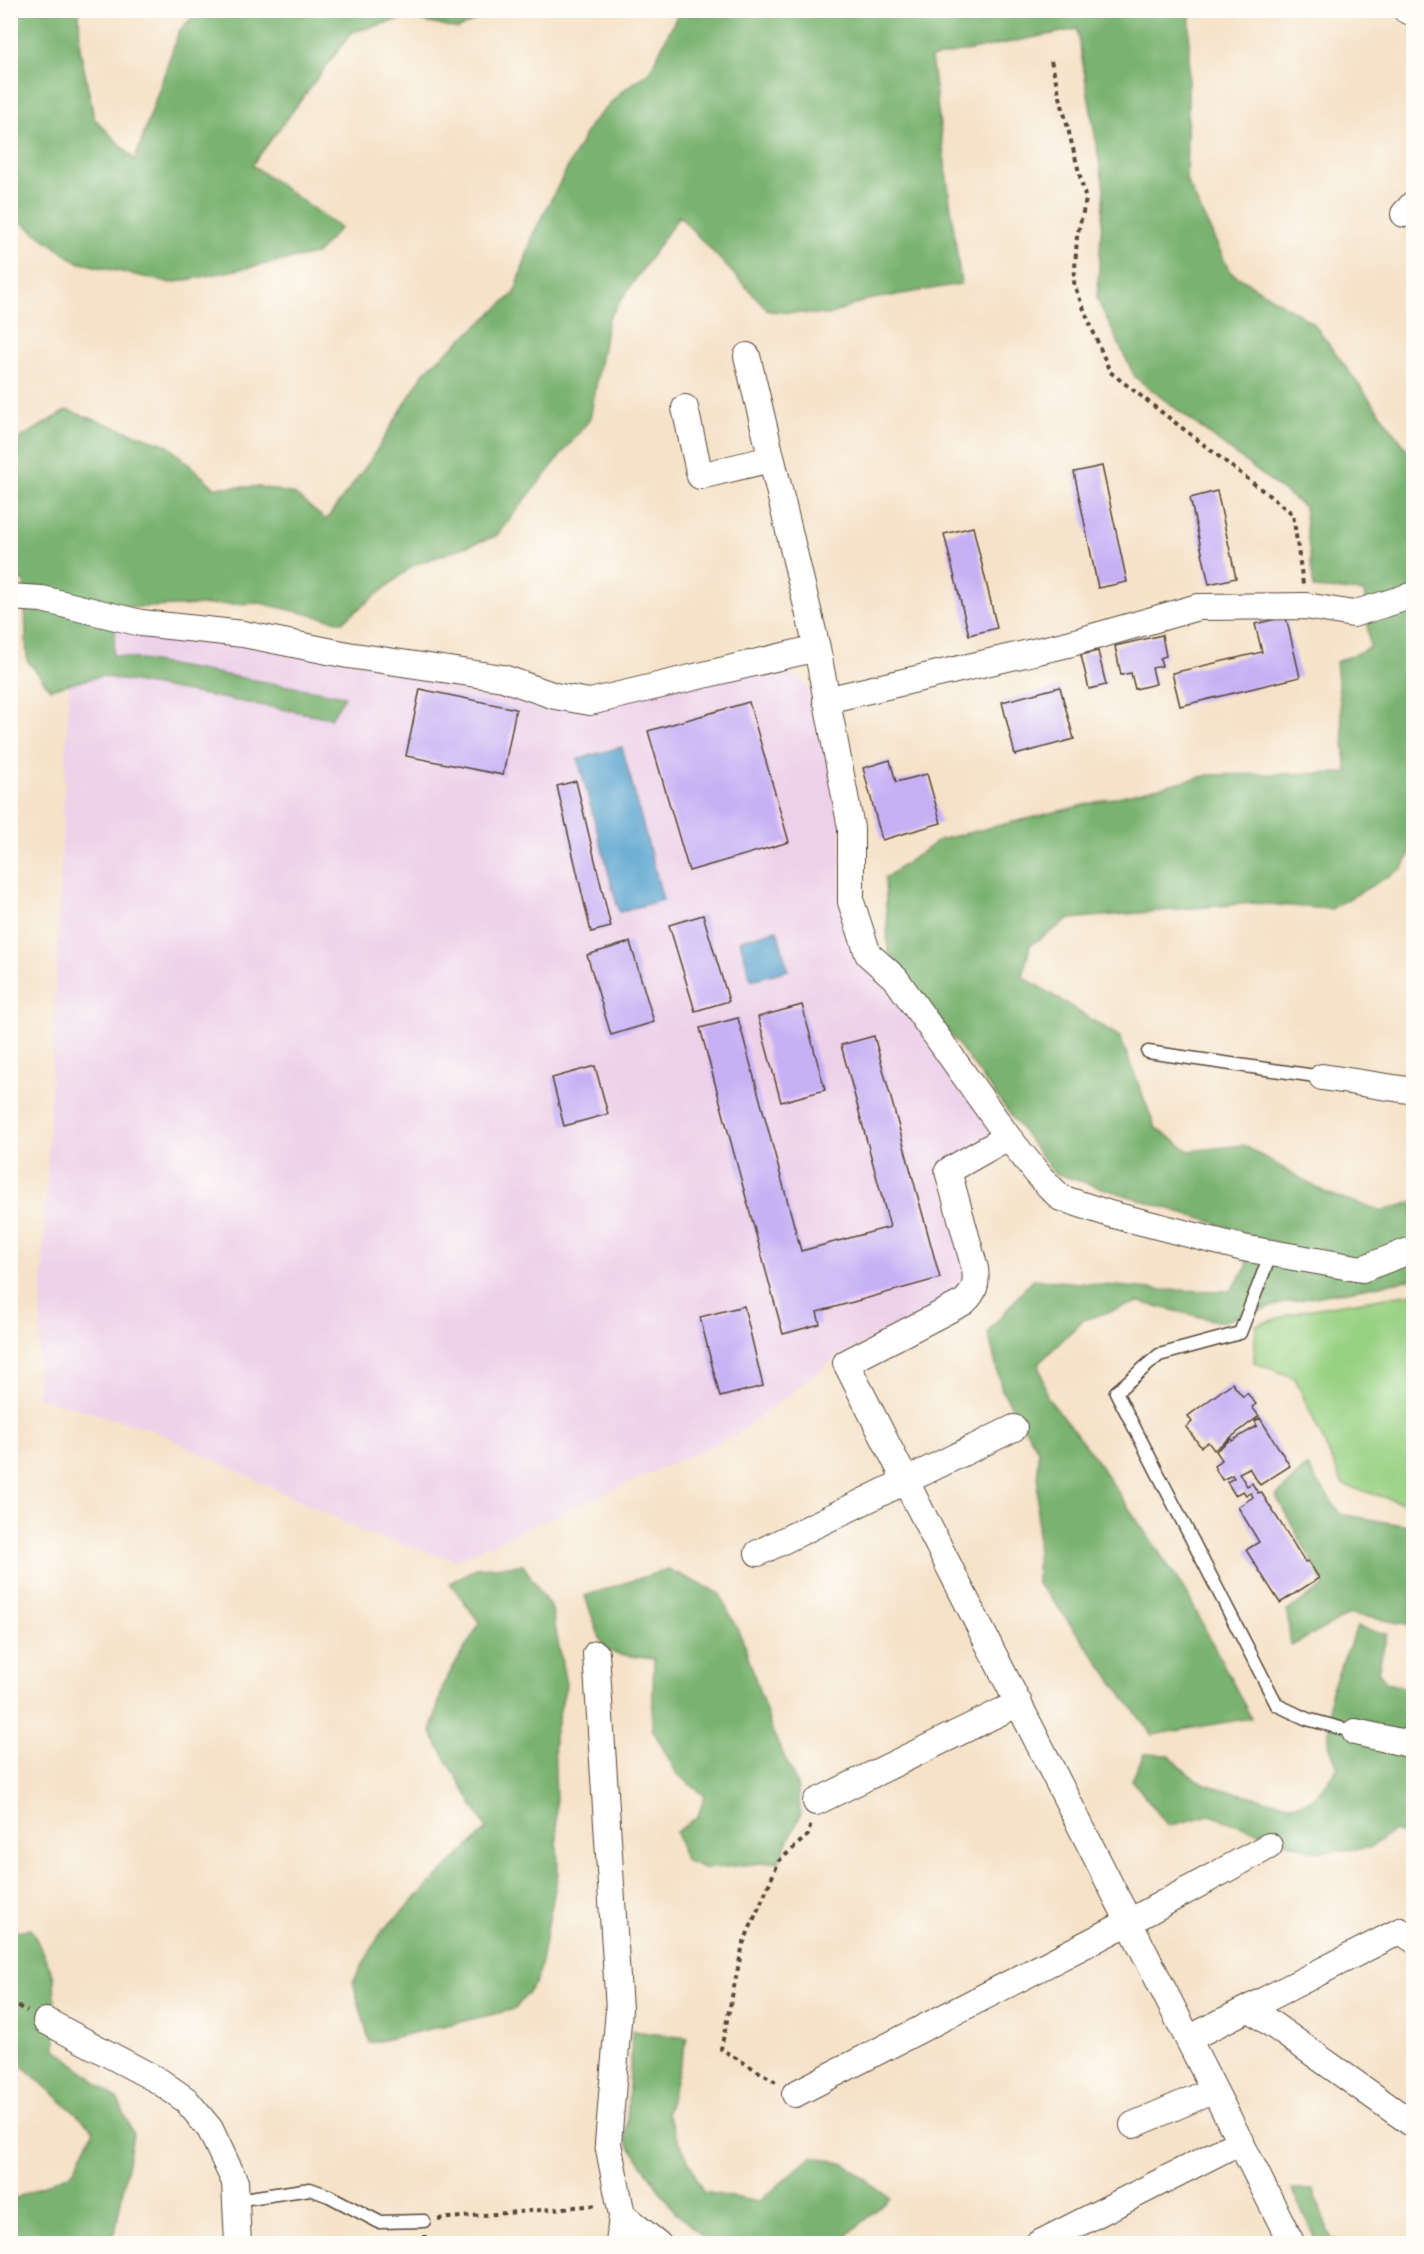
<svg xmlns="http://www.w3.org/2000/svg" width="1424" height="2254" font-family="'Libre Caslon Text',serif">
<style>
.built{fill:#edd1e9}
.green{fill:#99d183;stroke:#6a7e50;stroke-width:1.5}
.forest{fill:#7ab371;stroke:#5a6e48;stroke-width:1.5}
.water{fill:#56a2ce;stroke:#486676;stroke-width:1.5}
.building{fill:#c7b1f4}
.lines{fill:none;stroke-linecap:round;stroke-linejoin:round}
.lane-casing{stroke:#574638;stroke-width:15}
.street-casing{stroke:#574638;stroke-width:28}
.path{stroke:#574638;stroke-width:4;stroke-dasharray:4.5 4.5;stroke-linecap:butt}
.lane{stroke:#fff;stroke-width:12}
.street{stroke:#fff;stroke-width:26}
</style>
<rect width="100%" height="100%" fill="#fdfcf7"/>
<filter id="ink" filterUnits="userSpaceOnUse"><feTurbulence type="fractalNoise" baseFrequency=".0167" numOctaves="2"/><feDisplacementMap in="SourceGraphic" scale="12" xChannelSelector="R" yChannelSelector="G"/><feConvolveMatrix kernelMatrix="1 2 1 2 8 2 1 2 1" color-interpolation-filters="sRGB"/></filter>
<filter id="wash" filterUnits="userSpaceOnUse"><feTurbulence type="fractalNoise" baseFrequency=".008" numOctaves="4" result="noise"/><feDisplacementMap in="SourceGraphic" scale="24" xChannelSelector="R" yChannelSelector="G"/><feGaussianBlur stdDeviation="1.35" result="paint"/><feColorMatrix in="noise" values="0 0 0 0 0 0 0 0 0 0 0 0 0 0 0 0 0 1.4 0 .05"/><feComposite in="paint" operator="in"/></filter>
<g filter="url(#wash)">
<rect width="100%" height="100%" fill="#f5e2c8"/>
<path class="built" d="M72,617L486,683L553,706L776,669L790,673L803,682L813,695L841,822V896L855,961L891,987L991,1130L989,1139L938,1166L967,1266L963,1291L833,1360L738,1434L456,1560L370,1535L151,1429L37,1397Z"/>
<path class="green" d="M1413,1293H1414L1413,1506L1343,1485L1295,1378L1254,1362L1256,1325L1305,1310Z"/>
<path class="forest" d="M11,10L79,11L80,49L94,118L135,160L179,31L199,11H495L458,29L406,18L352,32L252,165L340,228L316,254L171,283L77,262L11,215Z
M675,11H1190L1186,179L1230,272L1313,323L1414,459V844L1403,868L1331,909L1252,903L1070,919L1030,945L1023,977L1120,1037L1155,1127L1189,1151L1243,1145L1326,1193L1382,1211L1413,1202V1279L1287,1302L1221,1322L1139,1302L1083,1320L1039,1363L1047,1397L1090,1451L1187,1594L1251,1718L1152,1735L1052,1599L1037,1584L1038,1450L1002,1390L988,1332L1033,1279L1163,1290L1230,1291L1247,1267L1241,1231L1054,1173L888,951L885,878L939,840L1209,775L1347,773L1336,662L1370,648L1364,592L1314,588L1304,507L1135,377L1097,299L1104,188L1077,29L931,58L961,284L867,300L829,315L769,311L679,216L608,319L590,419L496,536L414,565L342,622L260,603L117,608L113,655L345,696L331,718L101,676L50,689L27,660L24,581L11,579V444L67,410L167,445L214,487H260L294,494L326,520L370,461L425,371L515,293L533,234L590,125L621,92L650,71L677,16Z
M1307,1466L1340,1514L1413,1527V1625L1350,1614L1291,1646L1287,1611L1325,1585L1276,1496Z
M523,1565L552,1610L566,1685L554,1735L558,1874L537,1981L515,2009L370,2043L353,1982L382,1931L487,1829L431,1733L444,1683L480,1623L450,1583L476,1568Z
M668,1569L719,1593L743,1641L773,1733L797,1784L801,1814L779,1861L706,1869L685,1860L676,1832L698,1816L705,1796L677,1774L652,1728L654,1659L615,1654L602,1644L585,1596Z
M1357,1627L1387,1634L1378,1671L1386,1682L1413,1691V1837L1393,1831L1369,1848L1317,1852L1210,1815L1168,1826L1132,1780L1144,1754L1170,1755C1177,1766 1189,1775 1201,1782C1210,1787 1290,1807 1299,1804C1317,1800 1327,1781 1338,1767L1328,1742L1330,1693Z
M31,1928L54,1977L56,2049L118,2100L133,2134L115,2233L108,2243H11L10,2201L73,2172L94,2130L11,2056V1933Z
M632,2031L687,2038L667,2114L703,2192L759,2202L812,2156L845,2164L890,2198L838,2243H710L675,2212L626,2141Z
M1292,2190H1314L1331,2240L1365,2243H1317Z"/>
<path class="water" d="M622,747L663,900L619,912L578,759Z
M777,930L788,970L751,980L740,940Z"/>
<g id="blocks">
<path class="building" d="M1102,466L1127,582L1098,588L1074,472Z
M1217,491L1236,578L1209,584L1190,498Z
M973,527L997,628L969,635L944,534Z
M1286,617L1300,677L1180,706L1172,673L1262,652L1255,624Z
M1162,635L1166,656L1160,658L1162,666L1152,668L1156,684L1135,689L1131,673L1121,675L1115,646Z
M1098,651L1106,685L1089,689L1081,655Z
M1060,687L1074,739L1015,755L1002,702Z
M420,689L516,709L503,775L406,756Z
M749,702L789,842L689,871L648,731Z
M890,760L896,782L927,774L941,823L882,840L863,768Z
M576,781L611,927L591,932L557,786Z
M703,915L729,1001L695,1011L669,925Z
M630,942L654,1022L611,1035L587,955Z
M802,1005L825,1090L781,1102L758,1017Z
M738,1018L801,1251L890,1227L841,1045L874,1036L940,1278L817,1312L820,1324L783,1334L700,1028Z
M595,1066L608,1114L564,1126L552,1078Z
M744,1306L763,1386L720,1397L700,1317Z
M1232,1383L1243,1397L1247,1393L1256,1404L1252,1407L1259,1416L1214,1450L1208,1442L1201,1447L1186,1427L1192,1422L1188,1416Z
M1260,1418L1290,1466L1260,1485L1249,1468L1239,1473L1247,1486L1252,1483L1258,1493L1261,1492L1305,1562L1308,1561L1319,1578L1280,1603L1246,1550L1259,1542L1238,1507L1253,1497L1251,1493L1246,1495L1243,1491L1235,1495L1227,1482L1234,1478L1232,1475L1222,1480L1214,1466L1222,1460L1216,1451L1231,1439L1232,1441L1257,1426L1255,1421Z"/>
</g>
</g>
<g filter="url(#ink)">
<use href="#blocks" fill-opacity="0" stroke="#574638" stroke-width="1.5"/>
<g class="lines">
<defs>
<path id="lane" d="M1148,1052L1322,1077
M1271,1253L1240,1333L1159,1355L1116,1392L1277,1705L1307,1719L1355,1732
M236,2200L310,2189L329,2196L379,2222L424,2221"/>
<path id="street" d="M1406,10L1414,13
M1404,214L1414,203
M747,356L817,648L851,828V902L868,954L896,979L1008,1137L1041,1178L1061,1198L1110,1214L1243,1248L1362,1269L1414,1249
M685,408L700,476L771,459
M10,597L42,599L141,623L243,634L348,655L503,678L555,696L590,702L817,648
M826,700L1068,644L1198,607L1306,606L1353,614L1414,595
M1322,1077L1414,1091
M1008,1137L948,1171L975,1269C977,1283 975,1292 964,1302L846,1363L1292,2244
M758,1553L1014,1428
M596,1654L619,2009L608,2144L622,2215L619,2244
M1355,1732L1414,1745
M816,1802L1019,1703
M1249,2008L1400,1931L1414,1940
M46,2021L159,2081L186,2100L210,2129L235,2182L238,2244
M1188,2039L1249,2008L1414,2125
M795,2094L1129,1922L1269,1846
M1133,2125L1214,2090
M622,2215L658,2244
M1038,2244L1241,2141"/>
</defs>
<use href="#lane" class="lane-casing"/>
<use href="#street" class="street-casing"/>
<path class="path" d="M1051,61L1086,200L1077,236L1074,285L1110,372L1293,514L1303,584
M10,2002L27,2011
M776,2082L721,2049L743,1944L779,1861L808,1835L811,1823
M438,2219L598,2205
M425,2235V2244"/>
<use href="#lane" class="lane"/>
<use href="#street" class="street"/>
</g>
</g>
<rect width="1424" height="2254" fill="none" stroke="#fdfcf7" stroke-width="36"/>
</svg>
